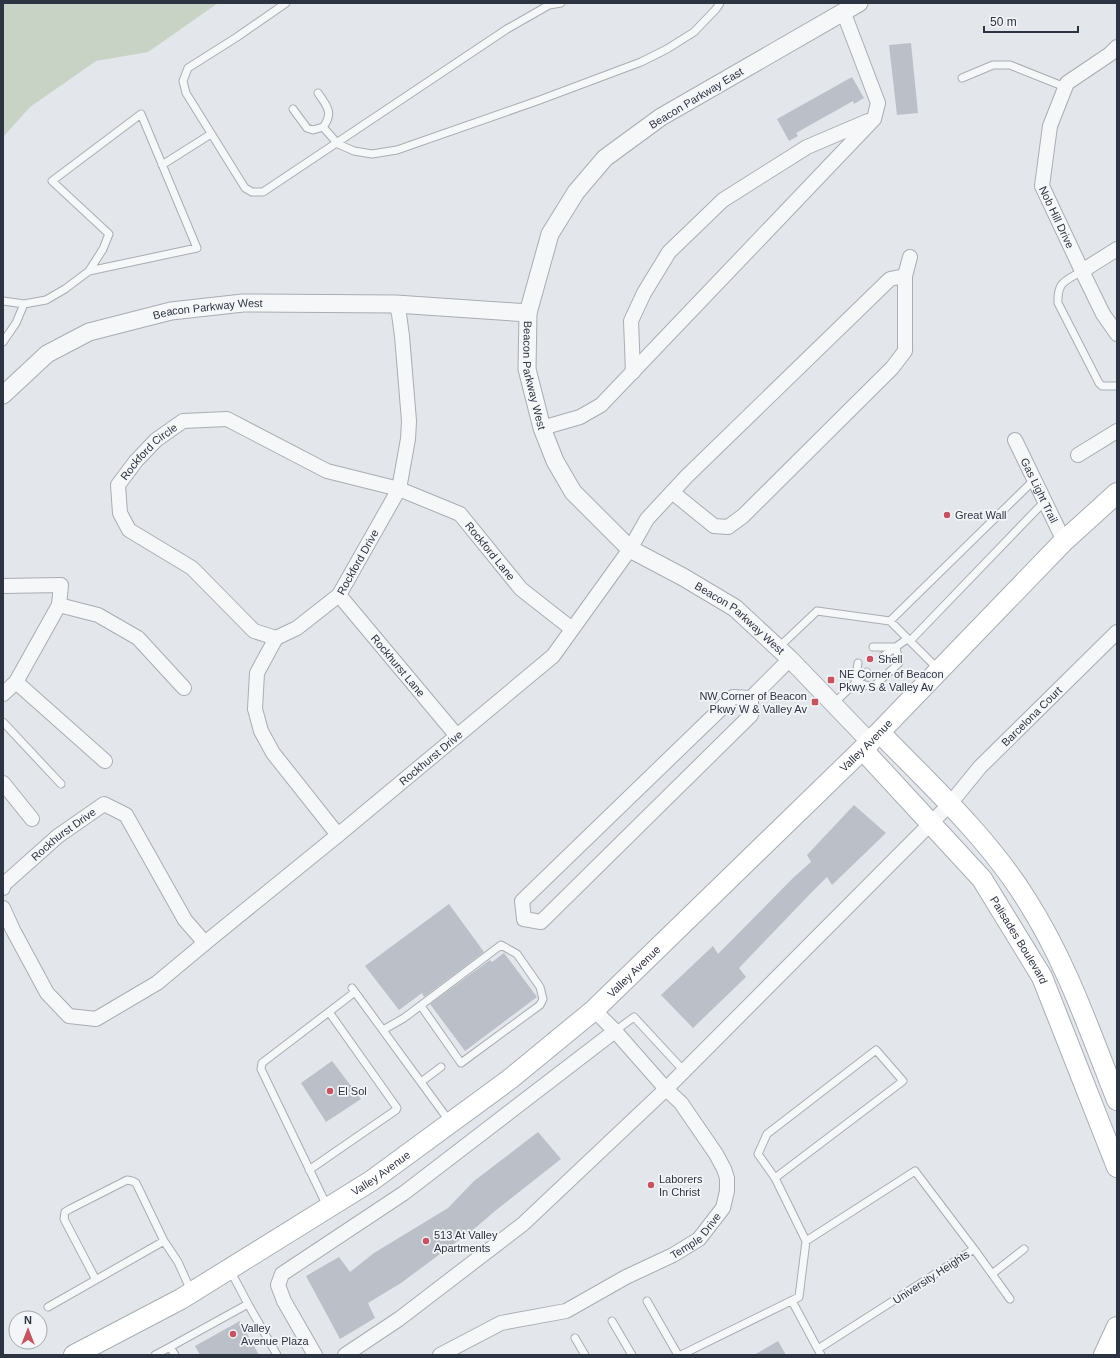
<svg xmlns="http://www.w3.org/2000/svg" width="1120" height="1358" font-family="Arial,sans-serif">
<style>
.green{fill:#c8d3c5}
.building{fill:#bbbfc7}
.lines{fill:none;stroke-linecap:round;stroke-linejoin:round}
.service-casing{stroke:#a8adb4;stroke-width:9}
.minor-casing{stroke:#a8adb4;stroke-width:16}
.tertiary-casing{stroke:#a8adb4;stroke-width:19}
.secondary-casing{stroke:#a8adb4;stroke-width:22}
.service{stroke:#f6f7f9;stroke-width:7}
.minor{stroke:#f6f7f9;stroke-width:14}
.tertiary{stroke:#f6f7f9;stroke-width:17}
.secondary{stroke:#fff;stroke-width:20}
.poi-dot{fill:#c55361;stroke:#f3f5f8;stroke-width:1.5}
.labels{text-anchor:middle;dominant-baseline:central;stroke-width:3.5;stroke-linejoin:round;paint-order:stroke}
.street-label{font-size:11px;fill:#2c3341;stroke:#f3f5f8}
.poi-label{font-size:11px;fill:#2c3341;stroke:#f3f5f8;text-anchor:start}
</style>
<rect width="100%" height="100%" fill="#e3e6ea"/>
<path class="green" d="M3,3H218L148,52L96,61L30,107L3,137Z"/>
<path class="building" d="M911,43L918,113L897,115L889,45Z
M852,77L864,98L854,104L853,101L796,133L798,136L789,141L777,119Z
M854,805L886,833L832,885L827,877L811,893L739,968L746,977L693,1028L661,995L713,946L718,954L793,878L811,862L807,855Z
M449,904L484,952L424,997L422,993L399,1010L365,966Z
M504,953L537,997L465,1051L430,1004L490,960L492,962Z
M332,1061L361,1099L326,1122L301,1083Z
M538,1132L561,1159L495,1211L474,1229L401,1283L368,1303L375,1318L340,1339L306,1276L339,1257L350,1272L374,1253L448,1208L474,1181Z
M240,1321L259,1355H200L195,1346Z
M778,1341L786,1355H754Z"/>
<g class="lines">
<defs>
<path id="service" d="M286,3L237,37L188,68L183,81L186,93L245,188L252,192H263L507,29L549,5L561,3
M962,78L993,65H1010L1065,87
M318,93C327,106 334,113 323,127
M293,109L307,128L313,130L323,127L338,144L354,151L372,154L397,150L537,101L641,62L667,49L694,32L716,9L720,3
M162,165L211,134
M1082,271C1066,281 1057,281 1058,303L1099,383L1102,386H1117
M3,301L24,304L16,323L3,342
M24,304L46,300L65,289L89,271L197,248L141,114L52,181L109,234L103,249L89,271
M890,621L1034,480
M910,641L1045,501
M873,647H896
M778,648L817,611L890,621L938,669
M882,657L907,639
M855,682L873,687L899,663L896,647
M855,682L858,663
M833,704L867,672
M3,722L61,784
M352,988L450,1122
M383,1030L404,1018L501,945L517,954L540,987L543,999L540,1005L461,1063L421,1006
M615,1031L634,1017L684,1071
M421,1082L441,1067
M309,1170L396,1110L397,1108L329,1012
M775,1178L903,1081L876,1050L767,1134L758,1154L775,1178L806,1241L915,1171L974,1249L818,1349
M327,1206L261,1069L262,1063L355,992
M974,1249L1010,1299
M992,1274L1024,1249
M96,1280L64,1219L65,1212L70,1209L127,1180L132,1181L136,1183L164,1241
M647,1301L678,1355
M792,1301L821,1355
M248,1304L277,1355
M48,1307L164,1241L178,1262L191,1291
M612,1321L632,1355
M575,1338L585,1355
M170,1347L248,1304L230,1270
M155,1355L170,1347L175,1355
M681,1355L799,1297L806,1241"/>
<g id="minor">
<path id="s1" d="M1117,47L1110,54L1067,83L1050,126L1042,186L1082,271L1117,249"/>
<path d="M1082,271L1103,314L1117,334"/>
<path d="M633,372L631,321L644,293L669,252L723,200L807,147L868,121"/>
<path d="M542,428L580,417L601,405L874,119L878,103L843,11"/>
<path id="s2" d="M1015,440L1064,541"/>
<path d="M1078,455L1117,431"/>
<path d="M672,492L714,526L728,527L743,516L892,368L905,351V276L910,257"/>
<path d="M3,586L61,585L59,605L16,682L3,694"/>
<path id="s3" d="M339,595L457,736"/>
<path d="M59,605L98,615L138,638L184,688"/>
<path id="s4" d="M276,638L254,631L192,568L129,530L120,513L118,485L136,461L156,440L183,421L227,419L327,471L399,489L460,514L521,589L572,629"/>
<path d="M16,682L105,761"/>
<path d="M733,697L751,698V715L541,922L524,919L522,901Z"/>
<path d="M751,698L790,659"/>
<path d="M3,783L32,819"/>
<path id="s5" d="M338,835L273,753L261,731L255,709L257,673L276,638L297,628L339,595L399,489L408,439L409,421L402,336L399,314L396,304"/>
<path id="s6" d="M3,888V885L58,836L104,804L126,815L185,920L205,943L157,983L96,1019L69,1016L47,993L13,930L3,908"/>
<path id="s7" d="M205,943L338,835L553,656L630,549L647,519L687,476L890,279L905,276"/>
<path d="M315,1355L284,1301L278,1285L282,1274L404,1193L615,1031"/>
<path id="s8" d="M345,1355L399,1319L523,1224L666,1089L949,805L980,767L1117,632"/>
<path id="s9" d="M440,1355L501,1323L566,1311L626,1277L673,1255L699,1239L723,1208L727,1191V1178L724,1169L716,1154L681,1103L666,1089L615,1031L594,1010"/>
</g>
<g id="tertiary">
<path id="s10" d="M859,3L661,117L605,158L576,192L550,234L528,313L527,369L542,428L555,461L573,492L630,549L683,577L735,608L790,659L870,742"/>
<path id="s11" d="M3,395L47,354L89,332L171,311L243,303L396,304L528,313"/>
</g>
<g id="secondary">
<path d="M880,733C930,784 988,838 1026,899C1066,961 1090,1032 1117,1100"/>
<path id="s12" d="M863,750L982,879L1042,977L1117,1167"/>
<path id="s13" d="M74,1355L181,1299L371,1181L510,1079L594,1010L870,742L1064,541L1117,493"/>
<path d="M1104,1355L1117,1327"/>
</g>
</defs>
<use href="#service" class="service-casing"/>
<use href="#minor" class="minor-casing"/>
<use href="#tertiary" class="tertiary-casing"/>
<use href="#secondary" class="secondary-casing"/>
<use href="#service" class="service"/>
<use href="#minor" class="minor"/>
<use href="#tertiary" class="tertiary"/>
<use href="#secondary" class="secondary"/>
</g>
<g class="poi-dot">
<circle cx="947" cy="515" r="4"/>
<circle cx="870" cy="659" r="4"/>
<rect x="827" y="676" width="8" height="8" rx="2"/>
<rect x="811" y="698" width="8" height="8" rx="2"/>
<circle cx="330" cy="1091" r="4"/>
<circle cx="651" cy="1185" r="4"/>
<circle cx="426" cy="1241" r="4"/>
<circle cx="233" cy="1334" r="4"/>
</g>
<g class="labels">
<g class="street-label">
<text transform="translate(696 98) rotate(-31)">Beacon Parkway East</text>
<text stroke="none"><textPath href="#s1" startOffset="203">Nob Hill Drive</textPath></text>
<text stroke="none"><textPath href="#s11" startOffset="229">Beacon Parkway West</textPath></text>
<text stroke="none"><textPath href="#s10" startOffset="537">Beacon Parkway West</textPath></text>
<text stroke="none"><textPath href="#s4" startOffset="278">Rockford Circle</textPath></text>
<text stroke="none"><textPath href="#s2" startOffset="56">Gas Light Trail</textPath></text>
<text stroke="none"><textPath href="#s4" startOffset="669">Rockford Lane</textPath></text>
<text stroke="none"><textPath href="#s5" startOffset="343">Rockford Drive</textPath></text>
<text stroke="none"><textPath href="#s10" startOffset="873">Beacon Parkway West</textPath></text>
<text stroke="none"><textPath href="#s3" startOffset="92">Rockhurst Lane</textPath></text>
<text stroke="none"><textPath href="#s8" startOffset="940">Barcelona Court</textPath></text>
<text stroke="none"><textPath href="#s13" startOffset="1005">Valley Avenue</textPath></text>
<text stroke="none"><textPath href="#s7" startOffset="292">Rockhurst Drive</textPath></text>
<text stroke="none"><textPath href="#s6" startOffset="82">Rockhurst Drive</textPath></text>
<text stroke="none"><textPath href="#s12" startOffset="247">Palisades Boulevard</textPath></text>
<text stroke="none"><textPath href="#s13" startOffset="681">Valley Avenue</textPath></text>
<text stroke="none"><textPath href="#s13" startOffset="357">Valley Avenue</textPath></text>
<text stroke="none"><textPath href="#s9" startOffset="286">Temple Drive</textPath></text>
<text transform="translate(931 1277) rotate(-33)">University Heights</text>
</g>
<g class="poi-label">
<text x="955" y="515">Great Wall</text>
<text x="878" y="659">Shell</text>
<text x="839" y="674">NE Corner of Beacon<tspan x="839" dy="13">Pkwy S &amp; Valley Av</tspan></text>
<text x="807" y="696" text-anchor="end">NW Corner of Beacon<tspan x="807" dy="13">Pkwy W &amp; Valley Av</tspan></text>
<text x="338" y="1091">El Sol</text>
<text x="659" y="1179">Laborers<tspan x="659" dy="13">In Christ</tspan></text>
<text x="434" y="1235">513 At Valley<tspan x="434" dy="13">Apartments</tspan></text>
<text x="241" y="1328">Valley<tspan x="241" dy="13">Avenue Plaza</tspan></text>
</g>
</g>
<rect width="1120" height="1358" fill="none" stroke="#2c3341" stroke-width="8"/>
<g transform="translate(28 1330)"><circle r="19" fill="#f3f5f8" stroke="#a3a7af"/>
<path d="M0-3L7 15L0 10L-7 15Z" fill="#c55361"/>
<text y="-6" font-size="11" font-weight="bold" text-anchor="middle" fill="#2c3341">N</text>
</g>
<path d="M984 26v6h94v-6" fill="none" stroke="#2c3341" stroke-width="2"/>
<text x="990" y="26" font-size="12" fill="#2c3341" stroke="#f3f5f8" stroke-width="3" paint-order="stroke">50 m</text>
</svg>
